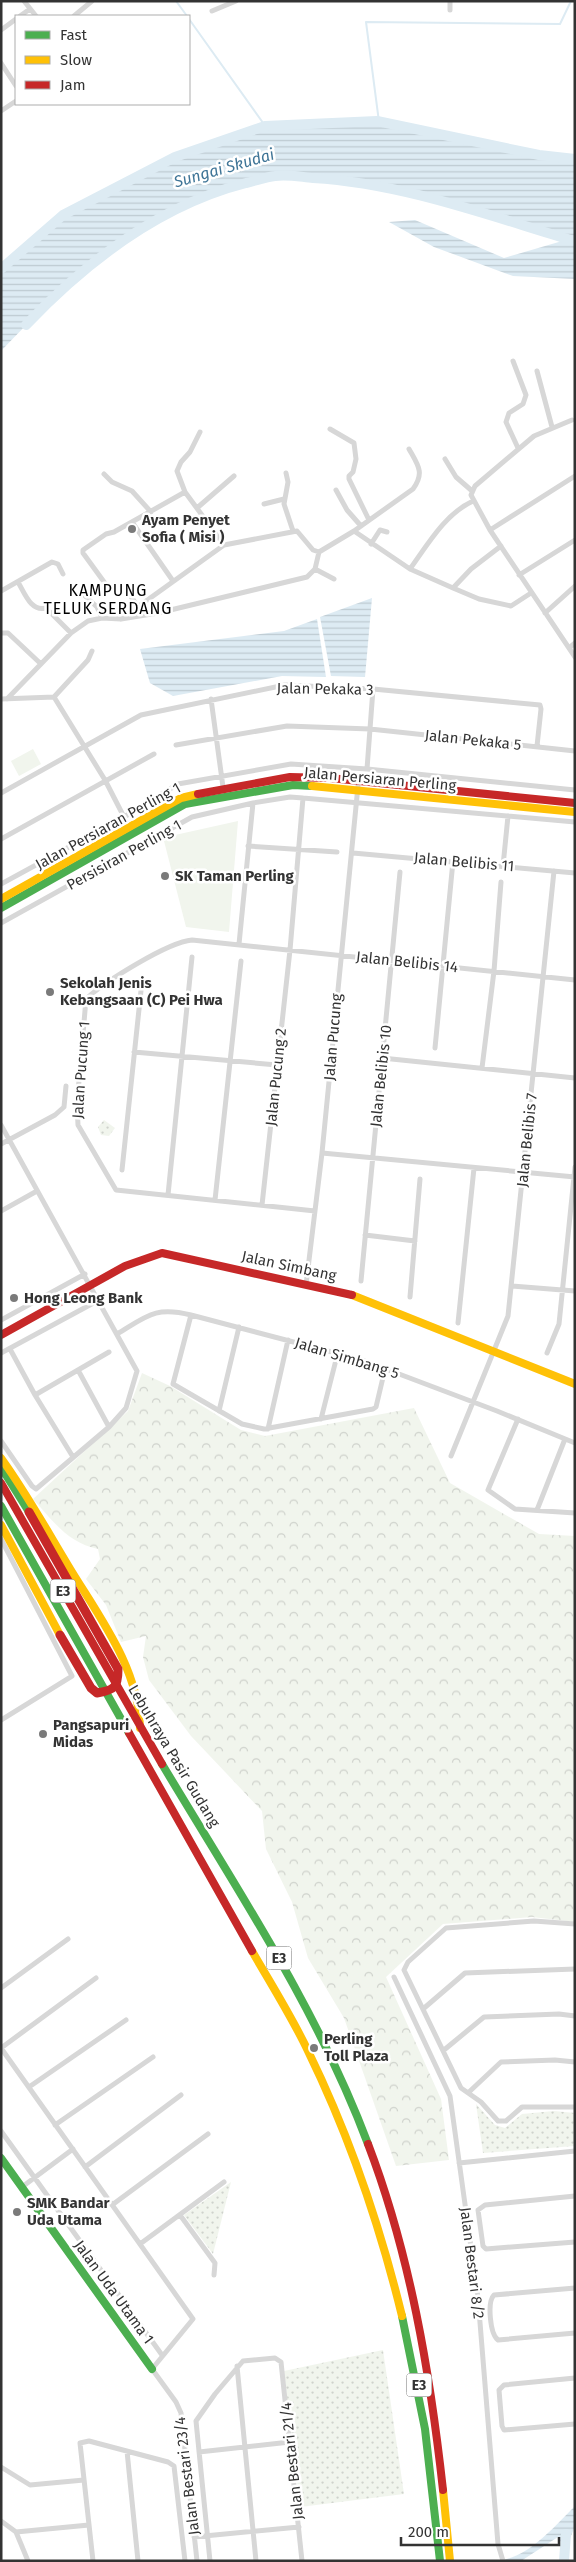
<svg xmlns="http://www.w3.org/2000/svg" width="576" height="2562" font-family="'Fira Sans',sans-serif">
<style>
.grass{fill:#f1f5ed}
.forest{fill:url(#forest-crowns)}
.park{fill:url(#park-dots)}
.water{fill:url(#water-rules)}
.lines{fill:none;stroke-linecap:round;stroke-linejoin:round}
.stream{stroke:#ddebf3;stroke-width:2}
.river{stroke:#ddebf3;stroke-width:10}
.street{stroke:#d7d7d7;stroke-width:5}
.fast{stroke:#4caf50;stroke-width:8}
.slow{stroke:#ffc107;stroke-width:8}
.jam{stroke:#c62828;stroke-width:8}
.jam-bridge{stroke:#c62828;stroke-width:9}
.poi-dot{fill:#7a7a7a;stroke:#fff;stroke-width:2}
.labels{text-anchor:middle;dominant-baseline:central;stroke-width:5;stroke-linejoin:round;paint-order:stroke}
.shield{fill:#fff;stroke:#707070;stroke-width:1}
.shield-label{font-size:14px;font-weight:bold;fill:#333}
.poi-label{font-size:15px;font-weight:bold;fill:#333;stroke:#fff;text-anchor:start}
.street-label{font-size:15px;fill:#333;stroke:#fff}
.water-label{font-size:16px;font-style:italic;fill:#3f7597;stroke:#fff}
.neighbourhood-label{font-size:16px;letter-spacing:1px;fill:#000;stroke:#fff}
</style>
<defs>
<pattern id="forest-crowns" width="20" height="18" patternUnits="userSpaceOnUse" patternTransform="scale(1.25)"><rect width="20" height="18" fill="#f1f5ed"/><path d="M2 6a3 3 0 1 1 6 0M12 15a3 3 0 1 1 6 0" fill="none" stroke="#cfd2cc"/></pattern>
<pattern id="park-dots" width="8" height="8" patternUnits="userSpaceOnUse" patternTransform="scale(1.25)"><rect width="8" height="8" fill="#f1f5ed"/><path d="M2 2h.1M6 6h.1" fill="none" stroke="#cfd2cc" stroke-width="1.8" stroke-linecap="round"/></pattern>
<pattern id="water-rules" width="6" height="5" patternUnits="userSpaceOnUse" patternTransform="scale(1.25)"><rect width="6" height="5" fill="#ddebf3"/><path d="M0 2.5h6" fill="none" stroke="#becad1"/></pattern>
</defs>
<rect width="100%" height="100%" fill="#fff"/>
<path class="grass" d="M33,749L41,764L19,776L11,761Z
M238,821L229,932L186,927L164,841L175,835Z"/>
<path class="forest" d="M142,1373L170,1386L241,1430L265,1436L414,1408L450,1483L539,1534L575,1536V1922L532,1917L443,1924L386,1977L441,2099L449,2160L396,2166L344,2018L308,1958L292,1902L266,1849L262,1811L191,1736L149,1680L143,1657L146,1636L121,1642L106,1605L86,1579L100,1559L98,1549C68,1543 53,1521 33,1499L128,1411Z"/>
<path class="park" d="M104,1120L115,1128L109,1136L101,1135L98,1127Z
M476,2104L495,2125L505,2128L522,2114L554,2111L575,2113V2146L483,2153Z
M231,2182L213,2254L184,2215Z
M383,2350L404,2494L300,2507L284,2371Z"/>
<path class="water" d="M377,121L539,155L575,159V279L513,276L434,247L389,222L415,220L504,258L569,239C486,214 401,183 313,178C301,177 288,174 276,176C265,177 253,181 243,184C145,209 69,280 1,351V269L63,215L175,157L265,126Z
M372,598L365,677L331,676L320,617Z
M317,619L326,677L282,676L173,696L150,683L140,649L284,631Z
M575,2506V2526L567,2546H563L558,2537L521,2561H497C528,2558 554,2527 575,2506Z"/>
<g class="lines">
<path class="stream" d="M176,1L187,16
M189,19L266,127
M379,122L366,22L560,24L571,1"/>
<path class="river" d="M1,269L63,215L175,157L265,126L377,121L539,155L575,159
M26,325C86,262 160,205 246,183C255,181 266,177 275,176C287,174 301,177 313,178C401,183 487,215 571,240
M564,2561L566,2534"/>
<path class="street" d="M24,1L36,16
M450,1V10
M212,11L236,1
M20,16L30,9
M74,16L92,1
M1,30L16,19
M1,63L16,86
M1,111L16,101
M513,361L526,395L523,404L509,413L506,422L518,448
M537,371L552,427
M572,420L534,436L475,486L471,495L490,530L575,657
M330,429L354,443L356,459L353,472L349,476V479L369,520
M200,432L190,452L181,462L177,471L185,492L224,545
M445,459L456,477L471,490
M286,473L288,482L284,504L293,531
M104,474L112,482L132,491L151,512
M336,490L347,510L361,526
M264,504L284,499
M197,508L234,476
M132,522L173,581
M490,530L575,476
M354,531L413,489C425,473 418,465 409,449
M371,544L380,530L387,532
M315,569L334,579
M410,569C428,544 445,514 473,501
M519,575L575,540
M18,582C25,594 31,612 46,608L71,633
M453,588L479,599L511,606L531,593
M1,591L52,562L58,564L63,574
M84,595L97,607L102,618
M138,607L124,586H107L83,553V550L106,534L114,532L185,492
M545,613L575,586
M121,619L224,545L297,531L313,550L319,552L354,531L410,569L453,588L471,569L501,546
M1,633H8L41,664
M569,648L575,643
M54,697L105,780L124,817
M54,697L88,660L92,651
M1,699L54,697
M7,699L71,633L88,621L102,618L121,619L158,613L307,577L315,569L319,552
M211,699L223,787
M176,745L287,726L370,729L575,751
M367,769L373,689
M1,793L141,715L285,685L373,689L540,705L541,709L537,746
M1,839L154,754
M248,846L337,852
M353,853L575,873
M503,866L508,816
M1,884L124,817L178,784L291,764L367,769L575,790
M1,923L192,817L253,803L290,797L303,798L575,822
M239,944L253,803
M435,1048L453,861
M134,1052L277,1065
M382,1058L575,1078
M482,1068L494,971L501,882
M1,1125L137,1371L126,1408L109,1427L36,1489L32,1486L1,1441
M1,1144L55,1115L64,1107L66,1086
M322,1153L575,1177
M122,1170L142,981
M168,1195L192,957
M215,1200L241,961
M262,1205L290,950L303,798
M1,1211L37,1191
M315,1211L116,1190L78,1125L77,1104L86,999C104,982 168,942 192,940L575,980
M365,1235L415,1241
M361,1281L400,872
M306,1285L322,1153L358,786
M512,1286L575,1291
M410,1297L420,1179
M191,1315L173,1384L242,1424L264,1429L373,1409L376,1407L385,1369
M1,1320L85,1274
M458,1323L474,1168
M117,1334C147,1316 155,1306 191,1315L362,1360L497,1411L575,1443
M10,1349L35,1395L73,1457
M1,1353L99,1300
M547,1353L559,1324L575,1167
M78,1370L109,1427
M35,1395L109,1352
M219,1411L239,1327
M321,1419L338,1352
M518,1419L488,1490L515,1509L575,1513
M268,1429L288,1340
M451,1456L508,1316L554,871
M537,1510L565,1439
M1,1539L72,1676L1,1720
M575,1924L534,1921L446,1928L408,1962L404,1970L461,2088L481,2102L498,2121H506L522,2107H575
M394,1977L450,2096L478,2298L498,2544L503,2561
M1,1988L68,1939
M423,2009L465,1973L575,1969
M1,2048L193,2319L152,2369L176,2402L181,2413L197,2561
M1,2048L96,1978
M444,2050L484,2017L559,2014L575,2016
M29,2087L126,2020
M469,2092L501,2062L555,2060L575,2062
M55,2125L153,2057
M1,2131L162,2355
M459,2163L575,2151
M85,2167L181,2095
M22,2187L73,2149
M575,2196L485,2205L478,2210L483,2246L486,2249L575,2242
M112,2205L208,2134
M180,2215L215,2263L214,2275
M140,2244L224,2182
M575,2288L494,2295C487,2302 490,2334 498,2340L575,2333
M237,2366L256,2561
M575,2378L504,2385L499,2390L502,2426L504,2430L575,2424
M127,2451L138,2561
M199,2452L290,2442
M1,2467L30,2485L84,2480
M1,2521L16,2532L89,2525
M16,2532L28,2561
M194,2537L299,2527
M93,2561L80,2443L89,2441L168,2462L174,2466L185,2561
M210,2561L196,2421L215,2394L243,2361L275,2358L281,2362L302,2561"/>
<path class="fast" d="M1,908L185,804L293,785L312,786
M1,1467L29,1512
M1,1506L129,1733
M162,1764C236,1888 317,2008 368,2144
M1,2158L152,2369
M402,2316L425,2429L440,2561"/>
<path class="slow" d="M312,786L575,812
M1,899L181,798L198,794
M352,1295L575,1384
M1,1458C25,1491 45,1527 66,1562C96,1613 139,1666 140,1728
M1,1525L60,1635
M252,1951C271,1984 292,2017 308,2051C349,2135 380,2226 402,2316
M443,2490L450,2561"/>
<path class="jam" d="M198,794L290,777L330,778L575,803
M1,1335L125,1266L162,1253L352,1295
M1,1483L162,1764
M129,1733L252,1951
M368,2144C410,2254 430,2372 443,2490"/>
<path class="jam-bridge" d="M29,1512L118,1669C118,1687 115,1690 97,1693L91,1688L60,1635"/>
</g>
<g class="poi-dot">
<circle cx="132" cy="529" r="5"/>
<circle cx="165" cy="876" r="5"/>
<circle cx="50" cy="992" r="5"/>
<circle cx="14" cy="1298" r="5"/>
<circle cx="43" cy="1734" r="5"/>
<circle cx="314" cy="2048" r="5"/>
<circle cx="17" cy="2212" r="5"/>
</g>
<g class="labels">
<g class="shield">
<rect x="50.5" y="1579.5" width="25" height="23" rx="4"/>
<rect x="266.5" y="1946.5" width="25" height="23" rx="4"/>
<rect x="406.5" y="2373.5" width="25" height="23" rx="4"/>
</g>
<g class="shield-label">
<text x="63" y="1591">E3</text>
<text x="279" y="1958">E3</text>
<text x="419" y="2385">E3</text>
</g>
<g class="poi-label">
<text x="142" y="520">Ayam Penyet<tspan x="142" dy="17">Sofia ( Misi )</tspan></text>
<text x="175" y="876">SK Taman Perling</text>
<text x="60" y="983">Sekolah Jenis<tspan x="60" dy="17">Kebangsaan (C) Pei Hwa</tspan></text>
<text x="24" y="1298">Hong Leong Bank</text>
<text x="53" y="1725">Pangsapuri<tspan x="53" dy="17">Midas</tspan></text>
<text x="324" y="2039">Perling<tspan x="324" dy="17">Toll Plaza</tspan></text>
<text x="27" y="2203">SMK Bandar<tspan x="27" dy="17">Uda Utama</tspan></text>
</g>
<g class="street-label">
<text transform="translate(325 689) rotate(1)">Jalan Pekaka 3</text>
<text transform="translate(473 740) rotate(6)">Jalan Pekaka 5</text>
<text transform="translate(380 779) rotate(5)">Jalan Persiaran Perling</text>
<text transform="translate(108 826) rotate(-29)">Jalan Persiaran Perling 1</text>
<text transform="translate(124 855) rotate(-29)">Persisiran Perling 1</text>
<text transform="translate(464 862) rotate(5)">Jalan Belibis 11</text>
<text transform="translate(407 962) rotate(6)">Jalan Belibis 14</text>
<text transform="translate(333 1037) rotate(-85)">Jalan Pucung</text>
<text transform="translate(81 1070) rotate(-86)">Jalan Pucung 1</text>
<text transform="translate(381 1076) rotate(-84)">Jalan Belibis 10</text>
<text transform="translate(276 1077) rotate(-84)">Jalan Pucung 2</text>
<text transform="translate(527 1140) rotate(-84)">Jalan Belibis 7</text>
<text transform="translate(289 1266) rotate(12)">Jalan Simbang</text>
<text transform="translate(347 1358) rotate(17)">Jalan Simbang 5</text>
<text transform="translate(174 1756) rotate(59)">Lebuhraya Pasir Gudang</text>
<text transform="translate(472 2263) rotate(83)">Jalan Bestari 8/2</text>
<text transform="translate(114 2292) rotate(54)">Jalan Uda Utama 1</text>
<text transform="translate(292 2461) rotate(-96)">Jalan Bestari 21/4</text>
<text transform="translate(187 2476) rotate(-97)">Jalan Bestari 23/4</text>
</g>
<g class="water-label">
<text transform="translate(224 168) rotate(-16)">Sungai Skudai</text>
</g>
<g class="neighbourhood-label">
<text x="108" y="590">KAMPUNG<tspan x="108" dy="18">TELUK SERDANG</tspan></text>
</g>
</g>
<rect width="576" height="2562" fill="none" stroke="#333333" stroke-width="5"/>
<rect x="15" y="15" width="175" height="90" fill="#ffffff" stroke="#adadad"/>
<rect x="25" y="31" width="25" height="8" fill="#4caf50" stroke="#adadad"/>
<text x="60" y="40" font-size="15" fill="#333333">Fast</text>
<rect x="25" y="56" width="25" height="8" fill="#ffc107" stroke="#adadad"/>
<text x="60" y="65" font-size="15" fill="#333333">Slow</text>
<rect x="25" y="81" width="25" height="8" fill="#c62828" stroke="#adadad"/>
<text x="60" y="90" font-size="15" fill="#333333">Jam</text>
<path d="M401 2537v8h158v-8" fill="none" stroke="#333333" stroke-width="2.5"/>
<text x="408" y="2537" font-size="15" fill="#333333" stroke="#ffffff" stroke-width="4" paint-order="stroke">200 m</text>
</svg>
